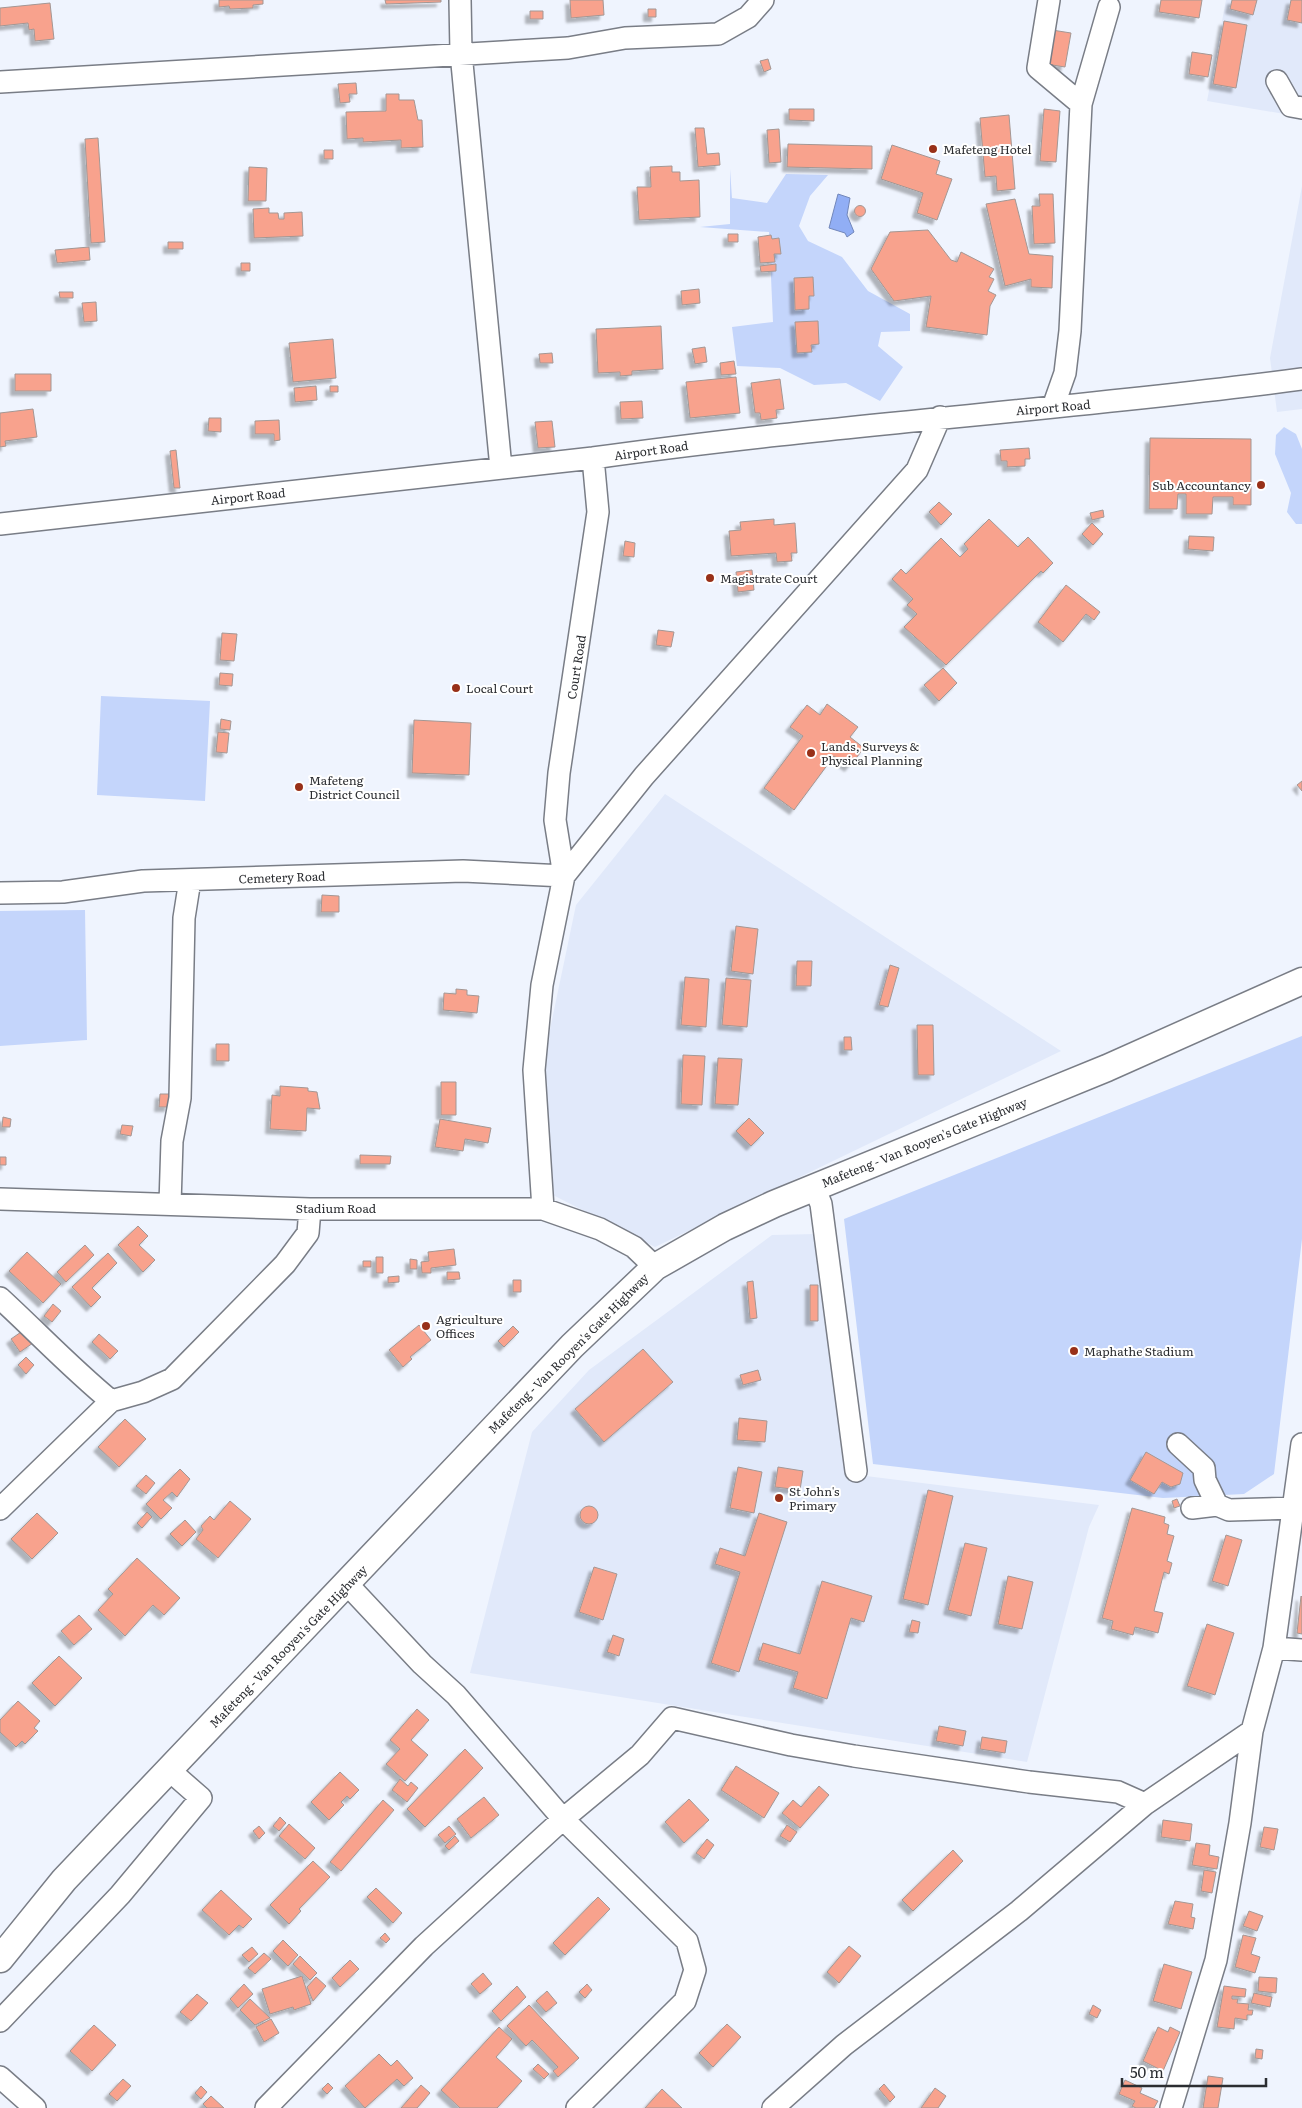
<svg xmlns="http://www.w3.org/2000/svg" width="1302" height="2108" font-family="Literata,serif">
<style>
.built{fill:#e1e9fa}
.green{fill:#c4d5fb}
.water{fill:#91aef5;stroke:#7287ba}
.building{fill:#f8a28d;stroke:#a39794;filter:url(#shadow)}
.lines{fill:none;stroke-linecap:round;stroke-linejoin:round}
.minor-casing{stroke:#797d86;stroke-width:24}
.major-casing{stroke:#797d86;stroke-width:29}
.minor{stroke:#fff;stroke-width:21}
.major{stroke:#fff;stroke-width:26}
.poi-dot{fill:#983018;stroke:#fff;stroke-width:2}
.labels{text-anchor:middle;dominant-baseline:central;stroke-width:4;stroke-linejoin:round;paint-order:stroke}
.poi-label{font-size:12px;fill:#2b2d31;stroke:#fff;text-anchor:start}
.street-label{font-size:12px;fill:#2b2d31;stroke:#fff}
</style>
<defs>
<filter id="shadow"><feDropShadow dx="-4.5" dy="4.5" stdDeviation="1" flood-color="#0004"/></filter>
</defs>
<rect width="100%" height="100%" fill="#eff4fe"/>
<path class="built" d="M1226,0H1302V117L1207,101Z
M1302,186V409L1277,412L1270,358Z
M665,794L1061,1051L655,1247L551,1194L543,1063L576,905Z
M816,1234L850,1474L1099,1505L1089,1527L1027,1762L470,1673L532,1432L589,1370L772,1235Z"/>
<path class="green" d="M730,169L732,198L767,203L786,174L828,175L810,196L799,226L808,241L842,257L868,291L910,314V331L881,332L878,346L903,367L880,401L846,383L814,385L780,368L737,366L732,327L773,322L769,232L700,227L730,224Z
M1284,427L1296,434L1302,449V524H1296L1287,512L1291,493L1275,454L1276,435Z
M101,696L210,701L205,801L97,795Z
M85,910L87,1040L0,1046V911Z
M1302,1036V1239L1274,1474L1244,1494L1163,1498L873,1464L844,1219Z"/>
<path class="water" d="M838,194L850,198L847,215L854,232L847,237L845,233L829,228Z"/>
<path class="building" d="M219,0H263V4L253,5V8L230,9L229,6L219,7Z
M385,0H441V2L386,4Z
M570,0H603L604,15L571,18Z
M1161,0H1202L1199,18L1159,12Z
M1232,0H1257L1253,15L1230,9Z
M1291,0H1302V23L1287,20Z
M50,3L54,39L35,41L34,29L29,30L28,23L0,26V8Z
M648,9H656V17H648Z
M530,11H543V19H530Z
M1224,21L1247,25L1236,88L1213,84Z
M1052,30L1071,33L1065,67L1046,64Z
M1192,52L1212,55L1208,77L1189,74Z
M768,59L771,69L764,72L760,61Z
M356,83L357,94H349L350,102L340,103L338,84Z
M386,94H399V100H414L418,120H422L423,147L401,148V140L363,142V138L347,139L346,112L386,111Z
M789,109H814V121L789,120Z
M1044,109L1060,111L1056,162L1040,161Z
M1009,115L1015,189L997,191L996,176L985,177L980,118Z
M695,128H704L707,154L719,153L720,165L698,167Z
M779,129L781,162L769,163L767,130Z
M98,138L105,242L91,243L85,139Z
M788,144L872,146V169L787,167Z
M892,145L940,161L936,174L952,179L937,220L917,213L923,193L881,179Z
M324,150H333V159H324Z
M672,166V172H680V181L699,180L700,217L639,220L637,187H651L650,167Z
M249,167L267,168L266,201H248Z
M1039,194H1053L1055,243L1034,244L1032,206H1040Z
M1015,199L1029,254L1053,256L1052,288L1031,287V279L1005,286L986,204Z
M854.5 211a5.5 5.5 0 1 1 11 0a5.5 5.5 0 1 1-11 0Z
M269,208V213H278L279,219H284V213L302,212L303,236L254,238L253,209Z
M928,230L951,260L957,262L961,252L994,269L989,277L994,279L988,291L996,295L990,306L987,335L926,327L931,296L894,301L871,269L890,232Z
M728,234H738V242H728Z
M771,235L772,239L779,238L781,254H774L775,262L760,263L758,237Z
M168,242H183V249H168Z
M89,247L90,260L57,263L55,250Z
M241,263H250V271H241Z
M776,264V271L761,272L760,266Z
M813,277L814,296H809V309L795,310L794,278Z
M699,289L700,303L682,305L681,291Z
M59,292H73V298H60Z
M96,302L97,321L84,322L82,303Z
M818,321L819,344L811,345L812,352L797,353L795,322Z
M661,326L663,369L632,371V375L620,376V372L598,373L596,329Z
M333,339L336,378L293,382L289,343Z
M705,347L707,362L695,364L692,349Z
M552,353L553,363H540L539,354Z
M734,361L736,374L721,375L720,363Z
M15,374H51V391H15Z
M736,377L740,413L690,418L686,382Z
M780,379L784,409L776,410L777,418L761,420L760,413H755L751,383Z
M316,386L317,400L295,402L294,388Z
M330,386H338V392H330Z
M642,401L643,418L621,419L620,402Z
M33,409L37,437L5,441L6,446L0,447V413Z
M209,418H221V432L208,431Z
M279,420L280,440L274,441V434H255V421Z
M552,421L555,447L538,448L535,422Z
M1150,438L1251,439V505H1233V497H1213L1212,514H1186V494H1178L1177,509H1149Z
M1029,448L1030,459H1025V466L1007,467V461H1001L1000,450Z
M176,450L180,488H174L170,451Z
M939,502L952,514L941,525L929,512Z
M1103,510L1104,517L1092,520L1090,513Z
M774,519V525L795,523L797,553H791L792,561L777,562L776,553L731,556L729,531L741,530L740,522Z
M989,519L1018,547L1028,537L1053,563L1043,573L1041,571L946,665L904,627L917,614L907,605L913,599L892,579L901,569L906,574L941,538L960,557L968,549L964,544Z
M1092,523L1103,534L1093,545L1082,534Z
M1189,536L1214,537L1213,551L1188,549Z
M625,541L635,543L634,557L623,556Z
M752,570L754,590L738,592L736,572Z
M1066,585L1100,612L1094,620L1086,614L1063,642L1038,622Z
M658,630L674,632L671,647L656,645Z
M222,633L237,634L234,661L220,660Z
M943,668L957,683L939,701L924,685Z
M220,673L233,674L232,686L219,685Z
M827,704L858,727L850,737L864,748L849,767L834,756L794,810L764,788L803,736L790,727L807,705L820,715Z
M221,719L231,721L230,730L220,729Z
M414,720L471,723L469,775L412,773Z
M218,732L229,733L227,753L216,752Z
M1302,781V791L1297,785Z
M322,895L339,896V912H321Z
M736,926L758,929L753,974L731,971Z
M797,961H812L811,986H796Z
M890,965L899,968L888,1007L879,1005Z
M685,977L709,979L706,1027L681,1025Z
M726,978L751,980L747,1027L722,1025Z
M456,989L467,990V995L479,996L477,1013L443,1010L444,993L456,994Z
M917,1025H933L934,1075H918Z
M844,1037H851L852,1050H844Z
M216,1044H229V1061H216Z
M683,1055L705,1056L702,1105L681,1104Z
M718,1058L742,1059L738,1105L715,1104Z
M441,1082H456V1115H441Z
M280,1086L308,1088V1091L317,1092L320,1109L307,1108L306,1131L270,1129L272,1095L280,1096Z
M160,1094H170L169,1107H159Z
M3,1117L11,1119L10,1127H2Z
M749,1118L764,1133L751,1146L736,1131Z
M440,1119L491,1128L488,1143L465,1139L463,1151L435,1147Z
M122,1125L133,1126L131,1136L120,1134Z
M360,1155L391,1156L390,1164H360Z
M0,1157H6V1165H0Z
M138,1226L148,1236L139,1245L155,1260L143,1272L118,1245Z
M85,1245L94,1255L66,1282L57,1272Z
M454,1249L456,1265L431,1268V1273H422L421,1262L429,1261L428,1252Z
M27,1252L61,1284L43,1303L9,1271Z
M108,1253L117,1263L92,1288L101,1297L91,1307L72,1287Z
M376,1257H383V1273H376Z
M410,1259L417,1260V1269H410Z
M363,1261H371V1267H363Z
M447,1272H459L460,1279L447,1280Z
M399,1276V1282L388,1283V1277Z
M513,1280H521V1292H513Z
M753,1281L757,1318L750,1319L747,1282Z
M810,1285H818V1321H810Z
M53,1304L61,1311L52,1322L44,1316Z
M419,1325L431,1340L410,1357L412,1359L403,1367L389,1350Z
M513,1326L519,1332L504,1347L498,1341Z
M24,1330L33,1343L20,1352L11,1339Z
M99,1334L118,1351L110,1359L92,1342Z
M643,1349L673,1382L604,1442L575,1409Z
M26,1357L34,1365L26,1374L18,1365Z
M758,1370L761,1380L743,1385L740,1375Z
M739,1418L767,1421L765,1442L737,1440Z
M125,1419L146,1439L119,1467L98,1447Z
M1146,1452L1183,1473L1180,1484L1171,1487L1162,1482L1154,1494L1130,1480Z
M738,1467L762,1472L754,1513L730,1508Z
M778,1467L803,1471L800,1490L775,1487Z
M180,1469L190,1479L177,1497L172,1492L163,1500L172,1508L161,1519L146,1504Z
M146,1475L155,1483L146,1494L136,1486Z
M928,1490L953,1496L928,1605L903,1599Z
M1177,1499L1180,1506L1174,1508L1172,1501Z
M230,1501L251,1519L218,1558L196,1539L203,1530L201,1526L210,1516L214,1520Z
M580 1515a9 9 0 1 1 18 0a9 9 0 1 1-18 0Z
M1132,1508L1165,1517L1164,1523L1169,1525L1167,1534L1174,1536L1167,1561L1172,1563L1169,1574L1164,1572L1154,1611L1163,1613L1158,1633L1135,1627L1133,1635L1111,1629L1113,1621L1102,1618Z
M147,1512L152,1517L142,1528L137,1523Z
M37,1513L58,1533L32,1559L11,1539Z
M759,1513L787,1522L739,1672L711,1663L740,1572L715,1564L720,1548L745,1556Z
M185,1520L196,1532L182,1546L170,1534Z
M1226,1535L1242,1540L1228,1586L1212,1581Z
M965,1543L987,1548L971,1616L948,1610Z
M137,1558L180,1598L164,1615L153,1605L125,1636L98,1610L113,1594L108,1589Z
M594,1567L617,1574L603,1620L579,1612Z
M1008,1576L1033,1582L1022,1629L998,1624Z
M822,1581L872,1596L864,1622L851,1618L827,1699L793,1688L798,1672L758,1660L763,1643L800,1654Z
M1301,1596L1302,1597V1634L1297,1633Z
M79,1615L92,1629L74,1645L61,1631Z
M912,1620L920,1622L918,1633L909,1632Z
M1207,1624L1234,1633L1215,1695L1187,1686Z
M613,1635L624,1639L619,1656L607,1652Z
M59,1656L82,1678L55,1706L32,1683Z
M18,1701L40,1721L34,1728L38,1731L25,1744L22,1741L16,1747L0,1732V1720Z
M417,1709L429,1720L411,1740L428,1755L405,1781L386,1764L400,1749L390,1740Z
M939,1726L966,1731L963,1746L936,1741Z
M982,1737L1007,1741L1005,1753L980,1749Z
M465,1749L483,1768L425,1827L407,1809Z
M736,1766L779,1793L764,1818L721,1790Z
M340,1772L359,1790L350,1799L347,1796L341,1802L344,1805L329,1820L311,1802Z
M400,1779L408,1786L411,1782L418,1788L407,1802L392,1790Z
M819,1786L829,1795L800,1828L782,1813L793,1800L801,1807Z
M484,1797L499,1815L471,1838L457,1819Z
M689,1799L709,1820L684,1843L665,1822Z
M383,1800L394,1810L341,1871L330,1862Z
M280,1817L286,1823L279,1831L273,1826Z
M1163,1820L1192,1824L1190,1841L1161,1837Z
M289,1824L315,1848L305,1859L279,1836Z
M787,1825L797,1832L790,1842L780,1836Z
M259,1826L265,1833L259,1839L253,1831Z
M449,1826L456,1834L445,1843L438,1835Z
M1264,1827L1278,1829L1274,1850L1260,1847Z
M455,1836L459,1841L449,1850L445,1846Z
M707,1839L714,1845L704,1859L696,1853Z
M1196,1843L1210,1845L1209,1855L1219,1857L1217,1869L1192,1865Z
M953,1850L963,1861L913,1911L902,1900Z
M313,1861L330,1877L299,1909L301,1911L289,1924L270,1905Z
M1204,1870L1216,1872L1212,1893L1201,1891Z
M376,1888L402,1913L393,1923L367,1897Z
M221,1890L252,1919L243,1928L239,1925L229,1935L202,1910Z
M598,1897L610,1909L565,1955L553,1943Z
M1175,1901L1193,1904L1191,1917L1195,1918L1193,1929L1168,1924Z
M1249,1911L1263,1916L1257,1931L1243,1926Z
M385,1933L390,1939L386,1943L380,1938Z
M1243,1935L1256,1938L1251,1954L1260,1957L1255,1973L1235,1967Z
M283,1940L298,1955L288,1966L273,1951Z
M849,1946L861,1956L839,1983L827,1972Z
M252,1947L258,1954L249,1962L242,1955Z
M264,1953L271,1959L255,1974L248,1968Z
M300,1956L317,1973L310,1980L293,1964Z
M350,1960L359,1969L340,1987L332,1978Z
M1164,1964L1192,1972L1181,2009L1153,2001Z
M483,1973L492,1984L480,1994L471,1984Z
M302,1976L311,2004L294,2010L293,2007L270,2014L262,1989Z
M316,1977L326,1986L313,2001L307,1987Z
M1259,1977L1277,1978L1276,1993L1258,1991Z
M244,1984L253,1994L238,2008L230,1999Z
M587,1984L592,1990L585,1998L579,1992Z
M517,1986L526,1997L501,2021L492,2011Z
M1224,1986L1246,1989L1245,1997L1232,1996V1999H1238L1237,2003L1249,2004L1248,2010H1253L1252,2015H1247V2020L1235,2018L1234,2029L1217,2027Z
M547,1991L557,2003L546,2012L536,2001Z
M1254,1993L1272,1997L1270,2007L1251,2003Z
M197,1994L208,2003L191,2021L180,2012Z
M250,1999L270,2018L255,2025L240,2010Z
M529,2005L579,2058L558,2077L553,2071L558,2067L532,2040L526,2046L507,2026Z
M1093,2005L1101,2010L1097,2018L1089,2014Z
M271,2019L279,2033L264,2042L256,2027Z
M727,2024L741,2037L713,2067L699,2053Z
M94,2025L116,2045L92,2071L70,2051Z
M499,2027L512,2039L496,2057L522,2081L497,2108H460L441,2090Z
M1158,2027L1168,2032L1170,2027L1180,2032L1163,2071L1143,2061Z
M1256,2049L1263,2050L1262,2059L1255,2058Z
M379,2054L391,2066L397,2060L413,2078L404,2086L397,2079L365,2108L345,2086Z
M538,2064L549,2074L544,2079L533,2069Z
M1208,2076L1223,2078L1218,2108H1203Z
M123,2079L131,2086L117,2101L109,2094Z
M1125,2080L1142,2088L1140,2093L1158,2101L1154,2108H1136L1132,2106L1135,2101L1119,2094Z
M328,2083L333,2088L327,2094L322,2089Z
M884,2084L895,2097L890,2102L879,2089Z
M421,2085L430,2093L417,2108H401Z
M201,2086L207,2092L201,2099L195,2093Z
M935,2088L946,2096L938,2108H921Z
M662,2089L682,2108H645Z
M211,2096L224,2108H207L203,2104Z"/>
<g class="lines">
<defs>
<path id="minor" d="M460,0L461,53L501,468
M1049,0L1038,68L1081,104
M1277,81L1291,106L1302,108
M0,82L568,48L625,38L718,34L748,17L763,0
M1053,407L1065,373L1070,331L1081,104L1109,7
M0,524L593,458C828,425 1066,410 1302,379
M564,876L555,820L559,773L598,512L593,458
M0,893L63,892L143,881L463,871L564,876
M814,1187L821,1204L856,1471
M0,1199L310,1209H543L600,1229L634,1247L655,1267
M170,1204L172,1141L180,1098L184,918L190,880
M543,1209L534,1070L542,985L564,876L644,776L917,470L940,417
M0,1298C37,1332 72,1369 111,1401
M1178,1444L1204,1468L1205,1480L1217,1505
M1192,1508L1217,1505L1229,1510L1294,1508
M0,1509L111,1401L143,1392L172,1379L285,1264L308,1233L310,1209
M348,1585L422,1664L456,1695L563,1819L687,1941L695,1970L685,2001L577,2108
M1274,1648L1302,1650
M0,2021L120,1895L201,1798L169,1770
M0,2077L35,2108
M266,2108L424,1946L563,1819L640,1755L672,1718L791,1745L854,1756L1029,1782L1118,1792L1145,1804
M773,2108L844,2045L1019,1911L1145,1804L1252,1731
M1171,2108L1216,1960L1240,1823L1252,1731L1274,1648L1302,1444"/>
<path id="major" d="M0,1959L64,1880L572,1346L655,1267L725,1227L774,1204L1107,1068L1302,981"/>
</defs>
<use href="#minor" class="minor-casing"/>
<use href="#major" class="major-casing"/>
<use href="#minor" class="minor"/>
<use href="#major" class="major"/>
</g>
<g class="poi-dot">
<circle cx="933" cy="149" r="5"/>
<circle cx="1261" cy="485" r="5"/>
<circle cx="710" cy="578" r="5"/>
<circle cx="456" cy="688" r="5"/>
<circle cx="811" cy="753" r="5"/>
<circle cx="299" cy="787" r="5"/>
<circle cx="426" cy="1326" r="5"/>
<circle cx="1074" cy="1351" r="5"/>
<circle cx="779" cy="1498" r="5"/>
</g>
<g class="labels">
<g class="poi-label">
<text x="943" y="149">Mafeteng Hotel</text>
<text x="1251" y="485" text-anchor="end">Sub Accountancy</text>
<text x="720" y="578">Magistrate Court</text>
<text x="466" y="688">Local Court</text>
<text x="821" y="746">Lands, Surveys &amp;<tspan x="821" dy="14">Physical Planning</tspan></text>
<text x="309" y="780">Mafeteng<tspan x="309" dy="14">District Council</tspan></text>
<text x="436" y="1319">Agriculture<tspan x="436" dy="14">Offices</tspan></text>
<text x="1084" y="1351">Maphathe Stadium</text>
<text x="789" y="1491">St John's<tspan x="789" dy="14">Primary</tspan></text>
</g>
<g class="street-label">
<text transform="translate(1053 407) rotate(-5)">Airport Road</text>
<text transform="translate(651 450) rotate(-8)">Airport Road</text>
<text transform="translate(248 496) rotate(-6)">Airport Road</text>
<text transform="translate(576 667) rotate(-81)">Court Road</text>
<text transform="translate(282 877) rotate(-2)">Cemetery Road</text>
<text transform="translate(924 1142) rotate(-22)">Mafeteng - Van Rooyen's Gate Highway</text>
<text x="336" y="1208">Stadium Road</text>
<text transform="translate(568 1353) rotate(-45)">Mafeteng - Van Rooyen's Gate Highway</text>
<text transform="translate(288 1646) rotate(-46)">Mafeteng - Van Rooyen's Gate Highway</text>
</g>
</g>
<path d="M1122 2078v8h144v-8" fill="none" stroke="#2b2d31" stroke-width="2.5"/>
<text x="1130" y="2078" font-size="15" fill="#2b2d31" stroke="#ffffff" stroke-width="4" paint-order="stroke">50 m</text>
</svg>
